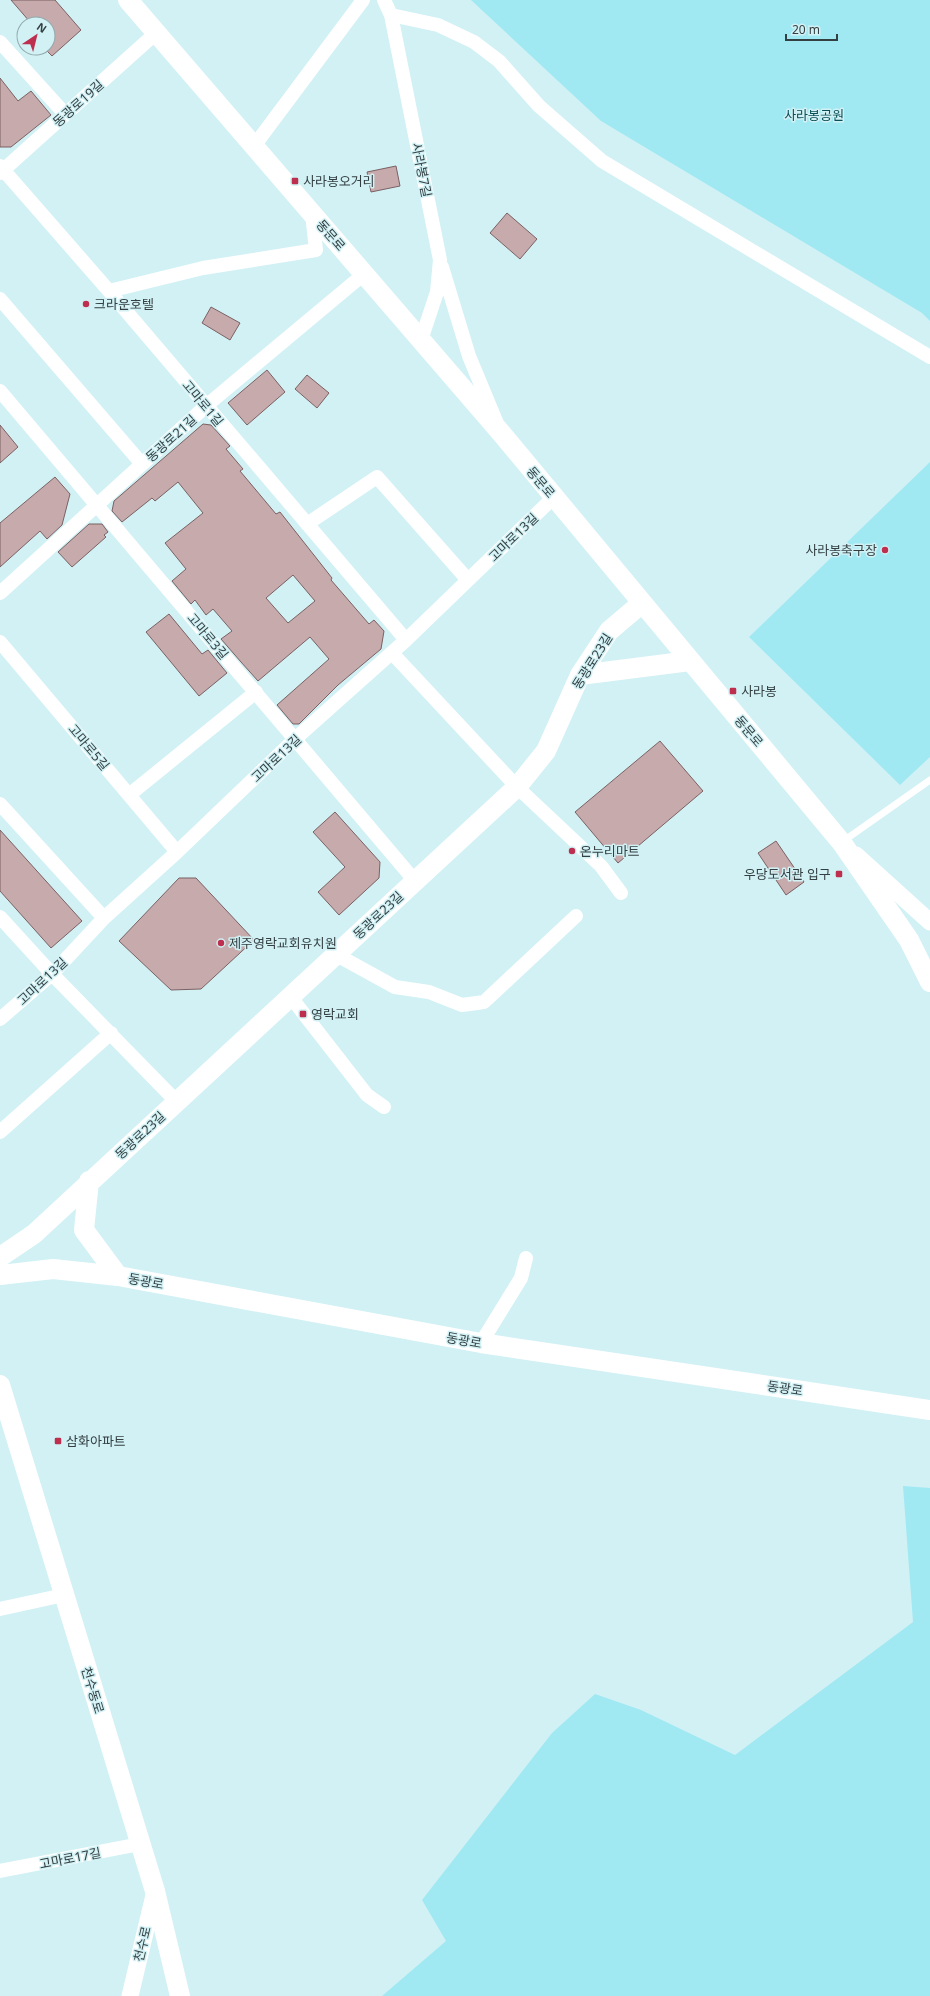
<svg xmlns="http://www.w3.org/2000/svg" width="930" height="1996" font-family="'Noto Sans','Noto Sans KR',sans-serif">
<style>
.green{fill:#a0e9f3}
.building{fill:#c6aaac;stroke:#7b6163;fill-rule:evenodd}
.lines{fill:none;stroke-linecap:round;stroke-linejoin:round}
.service{stroke:#fff;stroke-width:7}
.minor{stroke:#fff;stroke-width:14}
.tertiary{stroke:#fff;stroke-width:17}
.secondary{stroke:#fff;stroke-width:20}
.poi-dot{fill:#be2e4f;stroke:#d2f1f5;stroke-width:1.5}
.labels{text-anchor:middle;dominant-baseline:central;stroke-width:3;stroke-linejoin:round;paint-order:stroke}
.street-label{font-size:13px;fill:#333f41;stroke:#d2f1f5}
.park-label{font-size:13px;fill:#094f57;stroke:#d2f1f5}
.poi-label{font-size:13px;fill:#333f41;stroke:#d2f1f5;text-anchor:start}
</style>
<rect width="100%" height="100%" fill="#d2f1f5"/>
<path class="green" d="M471,0H930V321L922,313L601,121Z
M930,462V757L900,785L749,637Z
M903,1486L930,1488V1996H382L446,1941L422,1900L552,1733L595,1694L641,1710L735,1755L913,1622Z"/>
<path class="building" d="M11,0H55L81,30L52,56L44,48H48V24H28L30,22Z
M0,78L18,101L31,91L51,115L11,147H0Z
M396,166L400,186L371,192L367,172Z
M507,213L537,239L520,259L490,233Z
M211,307L240,323L230,340L202,323Z
M267,370L285,392L247,425L228,403Z
M307,375L329,393L317,408L295,389Z
M203,424L211,425L230,446L226,449L243,469L240,471L276,514L280,512L332,578L331,580L369,624L374,620L384,631L381,649L338,685L299,724H293L277,705L329,659L310,637L258,681L241,662L221,639L232,631L213,609L206,615L195,600L191,604L172,581L186,569L165,543L203,513L178,482L155,501L152,498L122,522L112,511L114,501ZM293,575L315,601L288,623L266,598Z
M0,425L18,447L0,463Z
M55,477L70,494L62,525L47,539L40,531L0,567V523Z
M89,524H102L108,532L104,535L106,537L72,567L58,552Z
M169,614L202,654L208,650L227,673L199,696L146,632Z
M660,741L703,791L618,863L575,812Z
M335,812L380,862L379,878L339,915L318,892L345,867L313,832Z
M0,830L82,921L51,948L0,891Z
M776,841L804,882L786,895L758,853Z
M179,878H196L254,940L201,989L171,990L119,941Z"/>
<g class="lines">
<path class="service" d="M842,842L930,780"/>
<path class="minor" d="M384,0L391,15L440,260L437,292L421,340
M391,15L438,25L474,42L499,61L539,106L602,161L930,357
M0,42L65,114
M254,146L363,0
M0,166L109,291L406,640
M0,173L156,33
M442,267L469,356L496,421
M109,291L203,268L316,250L312,214
M0,299L142,464
M0,391L415,881
M307,524L377,477L468,580
M0,593L206,406L364,274
M0,642L177,852
M392,653L517,787L601,866L621,893
M129,795L256,692
M0,804L104,918
M0,917L52,974L176,1101
M335,954L395,987L429,992L462,1005L484,1002L576,916
M290,996L367,1095L384,1107
M0,1019L52,974L104,918L177,852L295,739L406,640L554,497
M0,1132L111,1033
M481,1343L521,1278L526,1258
M0,1609L64,1595
M0,1871L140,1844"/>
<path class="tertiary" d="M856,855L930,922
M130,1996L155,1891"/>
<path class="secondary" d="M128,0L502,434L842,843L909,940L930,982
M580,675L690,661
M89,1181L84,1230L118,1276
M0,1257L34,1234L517,787L546,751L580,675L609,631L642,603
M0,1275L53,1269L118,1276L481,1343L930,1410
M0,1385L155,1891L180,1996"/>
</g>
<g class="poi-dot">
<rect x="291" y="177" width="8" height="8" rx="2"/>
<circle cx="86" cy="304" r="4"/>
<circle cx="885" cy="550" r="4"/>
<rect x="729" y="687" width="8" height="8" rx="2"/>
<circle cx="572" cy="851" r="4"/>
<rect x="835" y="870" width="8" height="8" rx="2"/>
<circle cx="221" cy="943" r="4"/>
<rect x="299" y="1010" width="8" height="8" rx="2"/>
<rect x="54" y="1437" width="8" height="8" rx="2"/>
</g>
<g class="labels">
<g class="street-label">
<text transform="translate(78 103) rotate(-42)">동광로19길</text>
<text transform="translate(422 170) rotate(79)">사라봉7길</text>
<text transform="translate(331 235) rotate(49)">동문로</text>
<text transform="translate(203 403) rotate(50)">고마로1길</text>
<text transform="translate(171 438) rotate(-42)">동광로21길</text>
<text transform="translate(541 482) rotate(50)">동문로</text>
<text transform="translate(513 537) rotate(-44)">고마로13길</text>
<text transform="translate(208 636) rotate(50)">고마로3길</text>
<text transform="translate(592 661) rotate(-58)">동광로23길</text>
<text transform="translate(749 731) rotate(50)">동문로</text>
<text transform="translate(89 747) rotate(50)">고마로5길</text>
<text transform="translate(276 758) rotate(-43)">고마로13길</text>
<text transform="translate(378 915) rotate(-43)">동광로23길</text>
<text transform="translate(42 981) rotate(-43)">고마로13길</text>
<text transform="translate(140 1135) rotate(-43)">동광로23길</text>
<text transform="translate(146 1281) rotate(10)">동광로</text>
<text transform="translate(464 1340) rotate(10)">동광로</text>
<text transform="translate(785 1388) rotate(9)">동광로</text>
<text transform="translate(93 1690) rotate(73)">천수동로</text>
<text transform="translate(70 1858) rotate(-11)">고마로17길</text>
<text transform="translate(142 1944) rotate(-77)">천수로</text>
</g>
<g class="park-label">
<text x="814" y="115">사라봉공원</text>
</g>
<g class="poi-label">
<text x="303" y="181">사라봉오거리</text>
<text x="94" y="304">크라운호텔</text>
<text x="877" y="550" text-anchor="end">사라봉축구장</text>
<text x="741" y="691">사라봉</text>
<text x="580" y="851">온누리마트</text>
<text x="831" y="874" text-anchor="end">우당도서관 입구</text>
<text x="229" y="943">제주영락교회유치원</text>
<text x="311" y="1014">영락교회</text>
<text x="66" y="1441">삼화아파트</text>
</g>
</g>
<g transform="translate(36 36) rotate(35)"><circle r="19" fill="#d2f1f5" stroke="#92aaad"/>
<path d="M0-3L7 15L0 10L-7 15Z" fill="#be2e4f"/>
<text y="-6" font-size="11" font-weight="bold" text-anchor="middle" fill="#333f41">N</text>
</g>
<path d="M786 34v6h51v-6" fill="none" stroke="#333f41" stroke-width="2"/>
<text x="792" y="34" font-size="12" fill="#333f41" stroke="#d2f1f5" stroke-width="3" paint-order="stroke">20 m</text>
</svg>
